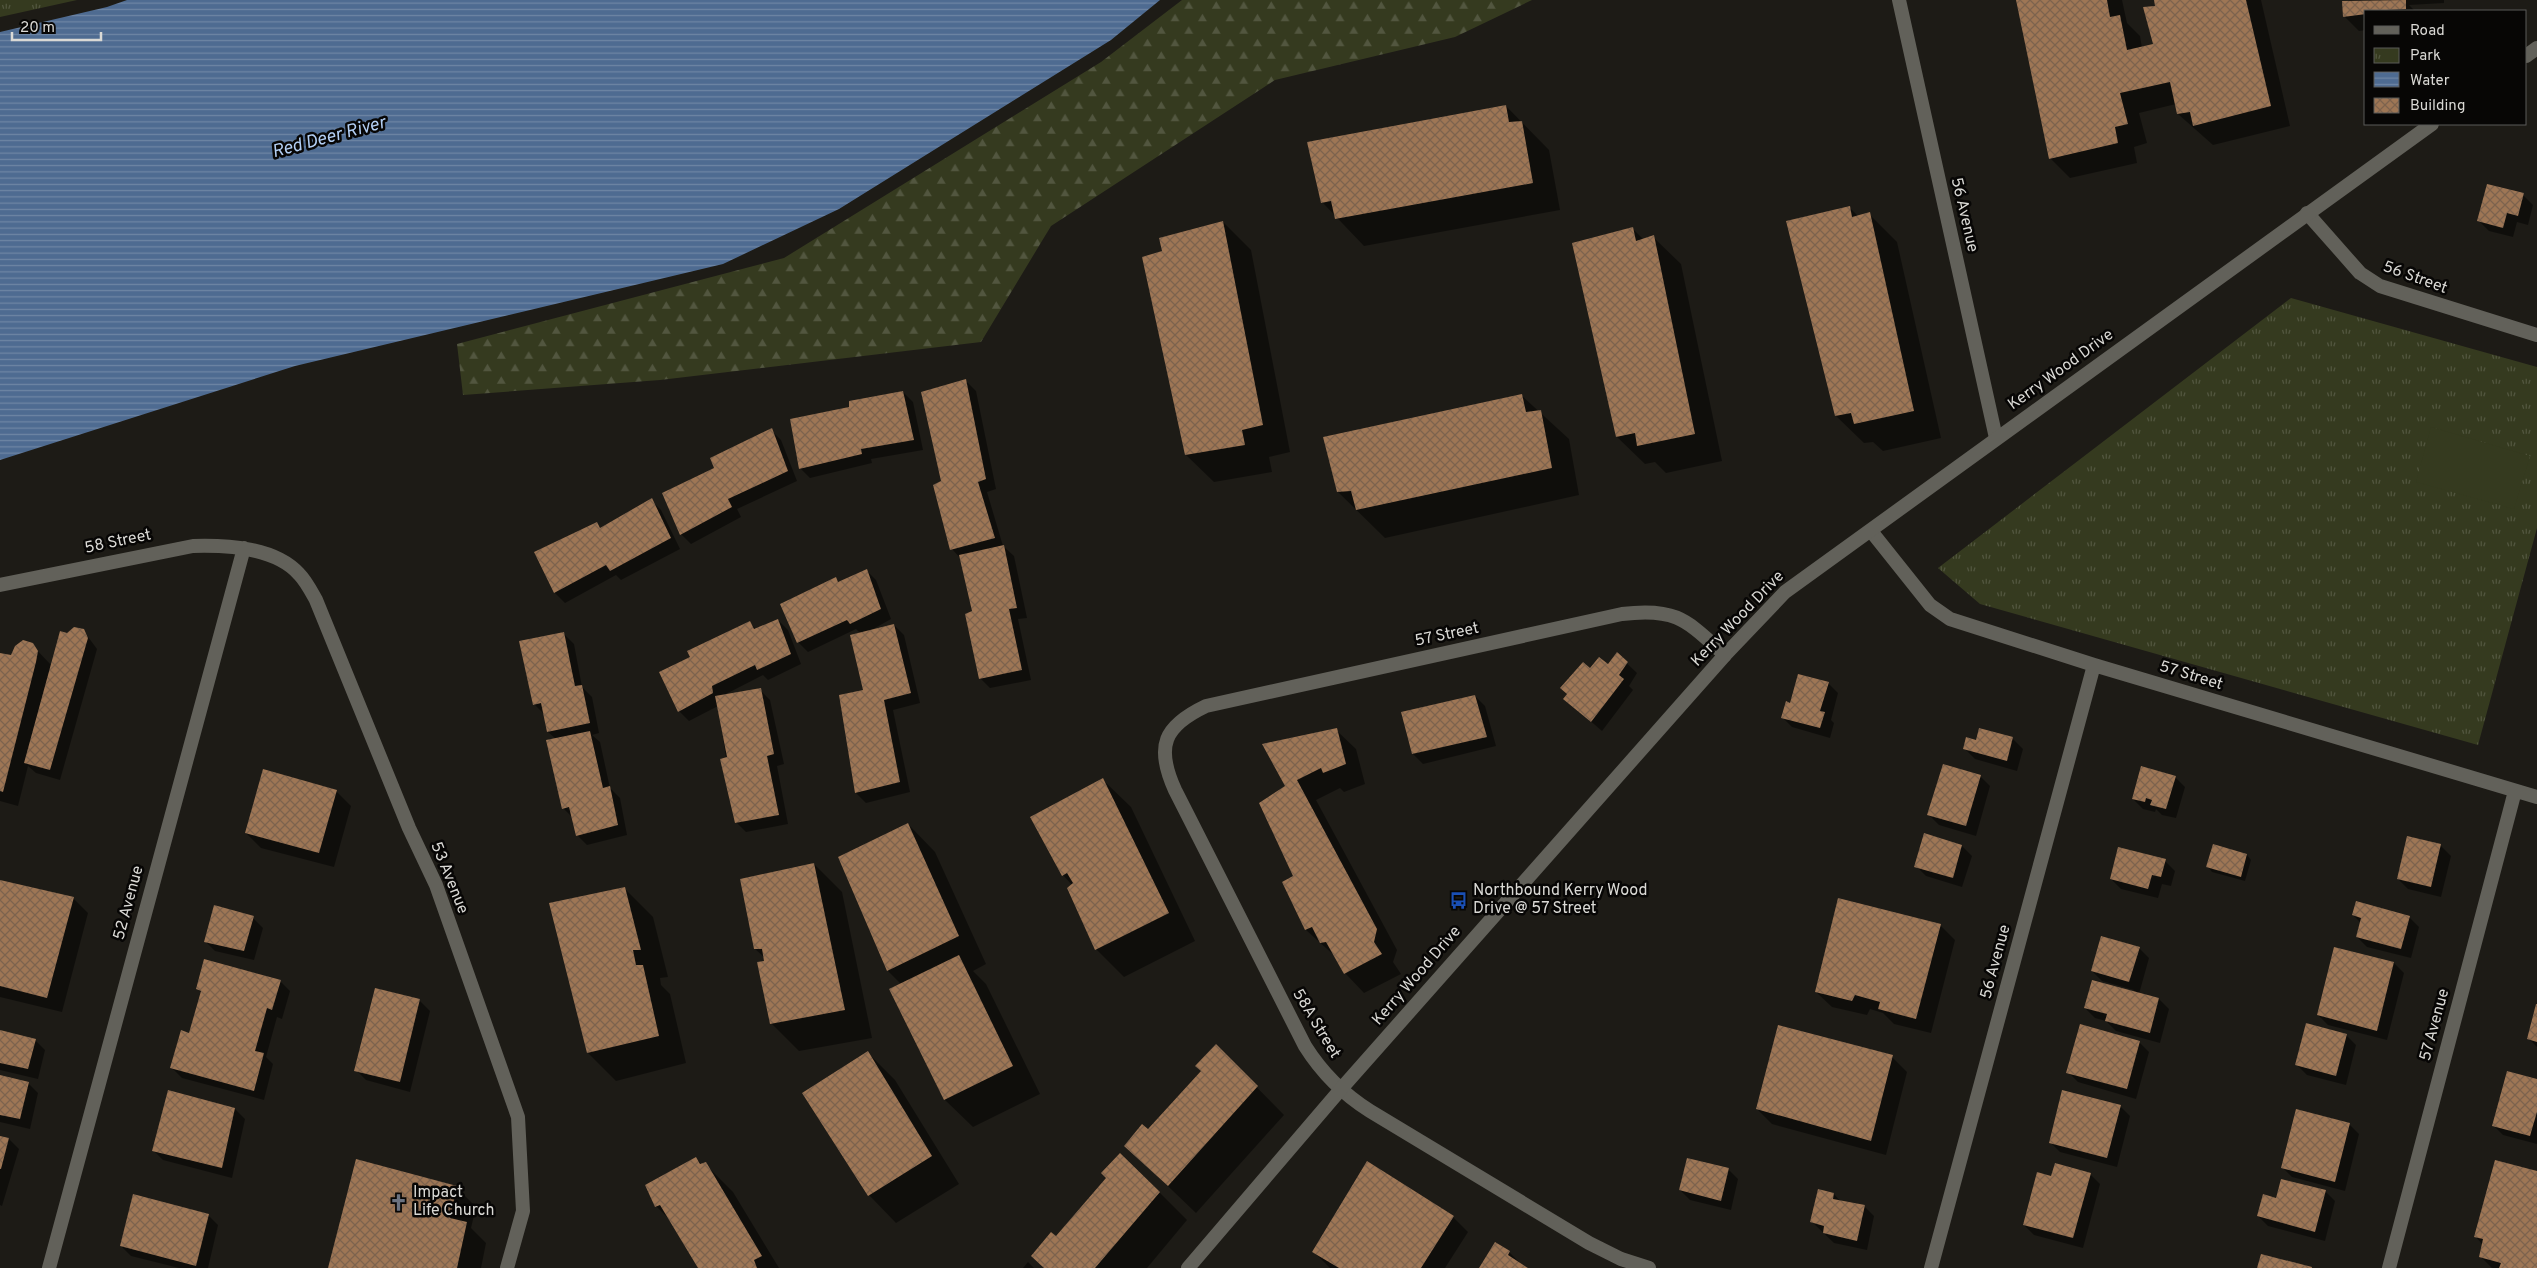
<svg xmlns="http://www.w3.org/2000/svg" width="2537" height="1268" font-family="Overpass,sans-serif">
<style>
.forest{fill:url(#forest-firs)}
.park{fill:url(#park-tufts)}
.pitch{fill:#353a1f}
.water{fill:url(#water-rules)}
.shadow{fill:#0007;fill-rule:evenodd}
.building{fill:url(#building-cross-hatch)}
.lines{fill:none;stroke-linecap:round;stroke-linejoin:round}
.minor{stroke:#62615a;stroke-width:14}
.tertiary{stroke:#62615a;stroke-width:14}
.labels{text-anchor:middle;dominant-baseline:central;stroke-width:5;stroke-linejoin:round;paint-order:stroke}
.street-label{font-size:16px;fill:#dad9d5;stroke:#070605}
.poi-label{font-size:16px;fill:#dad9d5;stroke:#070605;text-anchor:start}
.water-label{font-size:18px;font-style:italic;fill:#b3cff4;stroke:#070605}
</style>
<defs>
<pattern id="forest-firs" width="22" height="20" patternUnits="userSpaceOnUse" patternTransform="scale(1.25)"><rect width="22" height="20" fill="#353a1f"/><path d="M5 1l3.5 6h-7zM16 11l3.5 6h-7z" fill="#52563f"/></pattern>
<pattern id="park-tufts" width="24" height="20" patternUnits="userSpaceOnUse" patternTransform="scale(1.25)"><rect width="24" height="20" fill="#353a1f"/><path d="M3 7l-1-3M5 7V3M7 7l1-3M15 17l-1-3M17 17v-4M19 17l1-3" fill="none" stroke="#52563f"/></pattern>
<pattern id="water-rules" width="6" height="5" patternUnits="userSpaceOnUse" patternTransform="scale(1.25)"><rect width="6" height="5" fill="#4e6b91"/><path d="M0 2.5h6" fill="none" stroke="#6f86a4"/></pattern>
<pattern id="building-cross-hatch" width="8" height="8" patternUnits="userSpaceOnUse" patternTransform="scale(1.25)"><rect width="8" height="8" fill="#9e7655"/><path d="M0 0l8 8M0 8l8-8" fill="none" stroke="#7d634e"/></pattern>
</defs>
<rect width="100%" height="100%" fill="#1d1b16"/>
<path class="forest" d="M1182,0H1532L1455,37L1275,80L1051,226L981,342L660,380L463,395L457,344L784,258L1101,62Z"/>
<path class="park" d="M0,0H77L0,17Z
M2291,298L2537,367V528L2478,745L1980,604L1938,568Z"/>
<path class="pitch" d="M2431,427L2530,456L2514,509L2416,482Z"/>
<path class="water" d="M127,0H1160L1111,40L839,209L723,264L295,366L0,460V32L107,7Z"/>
<path class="shadow" d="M2017,0H2122L2127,23L2140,36L2142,48L2154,45L2155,0H2261L2290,126L2213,145L2178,114L2176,104L2139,113L2147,143L2134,147L2137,163L2070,178L2050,158Z
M2351,0H2444V3L2409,5L2415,11H2366V30L2359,31L2344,16V2Z
M1506,106L1549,150L1560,210L1364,246L1322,202Z
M2523,195L2533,205L2528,225L2517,222L2513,237L2489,231L2479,221Z
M1849,207L1859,217L1869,214L1897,242L1941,438L1883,451L1873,442L1864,443L1836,416Z
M1223,222L1251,250L1290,452L1269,457L1272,472L1214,482L1186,455L1164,252Z
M1632,228L1644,240L1653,237L1681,264L1722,461L1666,473L1655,462L1645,464L1617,437Z
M966,381L976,391L996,489L987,492L1003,546L1014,556L1027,618L1018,619L1031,680L990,688L980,678L974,612L961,559L952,549L942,482Z
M903,392L913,402L923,450L871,459L872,463L810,478L800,468L851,408Z
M1521,395L1569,439L1579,495L1385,538L1338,492Z
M771,430L781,440L797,481L737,509L741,517L691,544L681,534L715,468Z
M651,500L661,510L680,549L621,580L616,575L565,603L555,593L536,553L596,524L601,528Z
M866,570L876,580L891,619L868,632L894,625L904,635L920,703L893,710L910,792L866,803L856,793L840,696L864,691L860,633L856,629L808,652L798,642L835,578L840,583Z
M778,620L788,630L801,664L768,680L763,675L722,696L760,690L770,700L784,764L777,766L788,824L746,832L736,822L718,706L689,721L679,711L661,673L692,657L750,623L756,629Z
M83,630L97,649L60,780L36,773L28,766L18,806L0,801V654L11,656L32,645L52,666L67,634Z
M564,634L574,644L582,687L592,697L599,733L592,735L600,742L610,788L620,798L627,835L587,845L577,835L573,818L563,808L556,739L548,732L544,714L534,704Z
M1617,654L1637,673L1629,686L1633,690L1602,731L1565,699L1590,670L1608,665Z
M1828,683L1838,693L1831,720L1834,723L1830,738L1792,727L1782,717L1790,704Z
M1475,696L1485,706L1496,746L1423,764L1413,754L1403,713Z
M1336,730L1356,749L1365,784L1344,792L1340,788L1316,800L1397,950L1393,962L1401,974L1364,993L1345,973L1336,957L1306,930L1295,876L1287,787Z
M1980,730L2013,739L2023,749L2017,771L1975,759L1965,749L1977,741Z
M1980,776L1990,786L1976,836L1939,825L1929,815Z
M2175,777L2185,787L2176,818L2162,815L2156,809L2155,812L2143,809L2133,799Z
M1103,780L1131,807L1195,941L1124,977L1096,949L1072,885L1063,875Z
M336,791L351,806L334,867L261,848L246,833Z
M908,824L935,852L986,964L973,971L986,984L1040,1094L973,1127L945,1100L891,990L902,985L888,971Z
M2408,838L2441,846L2451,856L2441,897L2408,889L2398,879Z
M1962,846L1972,856L1962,887L1926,876L1916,866Z
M2247,855L2251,860L2245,881L2212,872L2208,867Z
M2165,861L2175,871L2171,886L2162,884L2158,898L2121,889L2111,879Z
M814,864L842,892L872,1038L799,1051L771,1023L765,958L755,949Z
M0,881L73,898L88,913L62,1012L0,997Z
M625,889L653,917L668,977L660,978L661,985L670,994L686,1063L616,1081L588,1053Z
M2353,915L2409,917L2419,927L2411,958L2367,947L2357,937L2361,923Z
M253,918L263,928L254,960L215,951L205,941Z
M1940,925L1955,940L1931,1033L1894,1024L1883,1013L1870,1009L1867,1015L1832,1007L1816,992Z
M2139,948L2149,958L2139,994L2159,999L2169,1009L2160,1043L2116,1031L2106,1021L2095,1018L2085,1008L2133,992L2134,990L2102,981L2092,971Z
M2335,948L2394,963L2404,973L2387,1040L2328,1025L2318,1015Z
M280,981L290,991L282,1019L277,1017L266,1057L273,1064L264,1100L182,1078L172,1068L190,1034L202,993L197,989Z
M420,1001L430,1011L410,1092L366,1080L356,1070Z
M2537,1006V1047L2529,1039Z
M0,1031L35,1040L45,1050L38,1079L0,1070Z
M2346,1035L2356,1045L2346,1085L2307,1075L2297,1065Z
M2139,1042L2149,1052L2136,1099L2078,1082L2068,1072Z
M1216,1046L1284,1115L1196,1213L1126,1146L1148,1130L1202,1072Z
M867,1052L895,1080L959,1184L896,1223L869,1195Z
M1892,1057L1907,1072L1886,1155L1772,1124L1757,1109Z
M0,1077L28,1083L38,1093L30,1129L0,1122Z
M2537,1080V1144L2503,1135L2493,1125Z
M2120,1106L2130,1116L2117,1167L2060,1152L2050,1142Z
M235,1109L245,1119L232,1178L163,1160L153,1150Z
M2349,1124L2359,1134L2345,1191L2292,1177L2282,1167Z
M0,1137L9,1139L19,1149L2,1206L0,1205Z
M696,1158L702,1165L705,1164L733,1192L779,1268H699L671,1221L656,1206Z
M1728,1169L1738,1179L1731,1210L1690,1200L1680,1190Z
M2537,1172V1268H2492L2480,1256L2483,1245L2475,1236Z
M2090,1174L2100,1184L2083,1248L2034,1235L2024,1225L2052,1178Z
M456,1187L476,1207L471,1228L486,1243L481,1268H329ZM452,1199H455L449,1224H447Z
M2325,1191L2335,1201L2325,1241L2268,1226L2258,1216L2277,1199Z
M1159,1192L1187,1220L1147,1268H1045L1056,1238Z
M1834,1194L1841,1202L1864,1206L1874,1216L1867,1250L1834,1243L1811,1221Z
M208,1215L218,1225L208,1268H179L131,1256L121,1246Z
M1453,1217L1468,1232L1445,1268H1330L1314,1252Z
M1495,1243L1509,1252L1525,1268H1480Z
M1028,1262L1034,1268H1023Z"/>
<path class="building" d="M2016,0H2107L2110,17L2120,15L2127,50L2153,44L2143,7L2155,6L2154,0H2246L2271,106L2193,126L2190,112L2177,114L2170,82L2120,93L2128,124L2115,127L2118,143L2049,159Z
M2406,0V9L2366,11V14L2343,17L2342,1Z
M1506,105L1509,122L1522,121L1533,183L1335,219L1331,201L1321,203L1307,142Z
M2487,184L2524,193L2518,216L2507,213L2503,228L2477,221Z
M1850,206L1852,217L1870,212L1914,411L1854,424L1851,413L1835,416L1786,221Z
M1223,221L1263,425L1242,430L1245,445L1185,455L1142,257L1162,251L1159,238Z
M1633,227L1636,241L1654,235L1695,434L1637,446L1635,433L1616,437L1572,243Z
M966,379L986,479L978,482L995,538L950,550L933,485L941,481L921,392Z
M903,391L914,440L861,449L862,454L799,469L790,419L849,407V401Z
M1522,394L1526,412L1541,410L1552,468L1356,510L1351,491L1337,492L1323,437Z
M772,428L788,471L728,499L732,507L680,535L662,493L714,468L710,458Z
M652,498L671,538L610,571L606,565L554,593L534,552L597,522L600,528Z
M1004,545L1017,608L1009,609L1022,670L979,679L965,614L972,611L959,555Z
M867,569L881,609L850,624L847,620L797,643L780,604L836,577L838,582Z
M778,619L791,654L757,670L755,665L712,686L713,693L678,712L659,672L690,657L687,651L750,621L754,629Z
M894,624L911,693L884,700L900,782L855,793L839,695L863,690L850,635Z
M74,627L84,629L88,638L50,770L24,763L60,631L67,633Z
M564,632L575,686L582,685L590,723L547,732L541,703L533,705L519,641Z
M23,640L33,643L38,651L36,662L3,792L0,791V653L11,655L15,646Z
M1617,652L1628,662L1619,675L1624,679L1591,722L1563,699L1567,694L1560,688L1583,662L1590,668L1599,657L1608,664Z
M1798,674L1829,682L1820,711L1825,712L1820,728L1781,718L1786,701L1790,703Z
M761,688L774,754L767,756L779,815L735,823L720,759L727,757L715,696Z
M1475,695L1487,737L1412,754L1401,712Z
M1337,728L1346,764L1323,773L1321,768L1297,780L1377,929L1374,942L1382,954L1344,974L1326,942L1320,943L1312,927L1305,930L1282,882L1293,876L1259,803L1285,786L1262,744Z
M1979,728L2013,737L2007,761L1963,749L1966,737L1976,740Z
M590,731L603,788L610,786L618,825L576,836L569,807L562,809L546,740Z
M1943,764L1981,775L1966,826L1927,815Z
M2141,766L2176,776L2166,809L2150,805L2152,800L2146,798L2145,802L2132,799Z
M263,769L337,790L319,853L245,833Z
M1103,778L1169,913L1095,950L1067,888L1073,883L1067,873L1062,876L1030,817Z
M908,823L959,936L887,971L838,857Z
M1924,833L1962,845L1953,878L1914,867Z
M2407,836L2441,844L2431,887L2397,879Z
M2213,844L2247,854L2241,877L2206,867Z
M2118,847L2166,859L2161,877L2152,875L2148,889L2110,879Z
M814,863L845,1010L770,1024L757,962L764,961L762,949H754L740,879Z
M0,880L74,897L47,998L0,986Z
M625,887L641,950H633L636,965H643L659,1036L587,1053L549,903Z
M1838,898L1941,924L1916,1019L1878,1009L1880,1002L1855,995L1852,1001L1815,992Z
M2356,901L2410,916L2401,949L2356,937L2361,918L2352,915Z
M214,905L254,916L244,951L204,942Z
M2101,936L2140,947L2129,982L2091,971Z
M2334,947L2394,962L2377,1031L2317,1015Z
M959,955L1013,1066L944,1100L889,989Z
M204,959L281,980L272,1010L267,1008L255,1051L264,1053L254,1091L170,1068L181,1030L189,1033L201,991L196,989Z
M2092,980L2159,998L2150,1033L2105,1021L2107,1014L2084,1008Z
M375,988L420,999L400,1082L354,1071Z
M2536,1004H2537V1042L2527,1039Z
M2306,1023L2347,1034L2336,1076L2295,1065Z
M2080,1024L2140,1041L2127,1089L2066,1073Z
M1778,1025L1893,1055L1871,1141L1756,1109Z
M0,1030L36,1039L28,1069L0,1063Z
M1216,1044L1258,1086L1168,1186L1124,1146L1142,1124L1148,1129L1201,1071L1195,1066Z
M868,1051L932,1156L868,1196L802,1093Z
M2507,1071L2537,1079V1112L2530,1136L2492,1126Z
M0,1075L29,1082L20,1119L0,1115Z
M168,1090L235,1108L222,1168L152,1151Z
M2062,1090L2121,1105L2107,1158L2049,1143Z
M2296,1109L2350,1123L2335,1182L2281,1168Z
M0,1136L9,1138L1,1169H0Z
M1120,1153L1160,1192L1095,1268H1044L1031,1256L1051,1232L1056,1236L1106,1178L1101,1173Z
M696,1157L700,1164L706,1162L762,1256L754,1260L757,1268H698L660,1205L655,1207L645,1185Z
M1687,1158L1729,1168L1721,1201L1679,1190Z
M356,1159L457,1186L450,1218L467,1222L457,1268H328Z
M2495,1160L2537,1171V1268H2499L2501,1263L2479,1257L2483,1239L2474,1237Z
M1367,1161L1454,1216L1421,1268H1339L1312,1252Z
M2055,1163L2091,1173L2073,1238L2023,1225L2037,1172L2051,1176Z
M2281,1179L2326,1190L2315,1232L2257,1216L2263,1194L2276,1198Z
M1818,1189L1834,1193L1833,1199L1865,1205L1857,1241L1823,1233L1824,1226L1810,1222Z
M133,1194L209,1214L196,1266L120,1246Z
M1495,1242L1510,1251L1508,1255L1528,1268H1479Z
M2261,1254L2312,1267V1268H2257Z"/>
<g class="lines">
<path class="minor" d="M1899,0L1996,438
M2307,213L2360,273L2380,286L2537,335
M1871,531L1930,605L1950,619L2094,665L2537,797
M0,585L193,546C227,545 275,547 299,574C306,581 311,591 316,600L409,828L436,885L518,1117L523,1211L507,1268
M49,1268L244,548
M1649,1268L1621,1259L1589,1243L1370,1111C1343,1094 1322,1073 1305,1046L1175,790C1155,746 1164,726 1206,706L1622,614C1677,607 1687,621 1725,655
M1931,1268L2094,665
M2389,1268L2515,791"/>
<path class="tertiary" d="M2526,56L2537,48
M1188,1268L1341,1089L1725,655L1785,592L2432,124"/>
</g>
<defs>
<symbol id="bus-bare" viewBox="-9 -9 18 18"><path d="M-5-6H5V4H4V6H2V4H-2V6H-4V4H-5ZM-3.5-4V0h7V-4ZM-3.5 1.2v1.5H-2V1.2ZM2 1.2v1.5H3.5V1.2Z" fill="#1a4fb4" stroke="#070605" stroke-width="2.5" paint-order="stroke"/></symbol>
<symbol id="church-bare" viewBox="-9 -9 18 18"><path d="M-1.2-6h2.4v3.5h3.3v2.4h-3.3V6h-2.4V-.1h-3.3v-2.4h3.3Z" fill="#6b7280" stroke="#070605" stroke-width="2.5" paint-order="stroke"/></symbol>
</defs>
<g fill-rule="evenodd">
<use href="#bus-bare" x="1446" y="888" width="25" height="25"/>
<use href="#church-bare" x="386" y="1190" width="25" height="25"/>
</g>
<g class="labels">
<g class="street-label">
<text transform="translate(1964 215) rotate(77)">56 Avenue</text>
<text transform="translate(2415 278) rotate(20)">56 Street</text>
<text transform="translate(2061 370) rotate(-36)">Kerry Wood Drive</text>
<text transform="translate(118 542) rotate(-12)">58 Street</text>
<text transform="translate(1738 619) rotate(-46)">Kerry Wood Drive</text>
<text transform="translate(1447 635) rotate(-12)">57 Street</text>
<text transform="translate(2191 676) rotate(17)">57 Street</text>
<text transform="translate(449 878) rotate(68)">53 Avenue</text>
<text transform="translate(129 903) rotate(-75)">52 Avenue</text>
<text transform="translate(1996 962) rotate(-75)">56 Avenue</text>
<text transform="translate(1417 976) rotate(-49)">Kerry Wood Drive</text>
<text transform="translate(1316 1024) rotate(59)">58A Street</text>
<text transform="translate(2435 1025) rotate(-75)">57 Avenue</text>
</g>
<g class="poi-label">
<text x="1473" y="891">Northbound Kerry Wood<tspan x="1473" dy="18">Drive @ 57 Street</tspan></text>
<text x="413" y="1193">Impact<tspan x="413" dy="18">Life Church</tspan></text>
</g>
<g class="water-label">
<text transform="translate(329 138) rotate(-15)">Red Deer River</text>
</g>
</g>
<rect x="2364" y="10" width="162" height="115" fill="#070605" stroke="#5b5a58"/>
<rect x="2374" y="26" width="25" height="8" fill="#62615a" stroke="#5b5a58"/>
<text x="2410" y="35" font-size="15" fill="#dad9d5">Road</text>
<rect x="2374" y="48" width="25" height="15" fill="url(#park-tufts)" stroke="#5b5a58"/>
<text x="2410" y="60" font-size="15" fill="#dad9d5">Park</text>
<rect x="2374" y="72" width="25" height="15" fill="url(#water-rules)" stroke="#5b5a58"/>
<text x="2410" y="85" font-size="15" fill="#dad9d5">Water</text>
<rect x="2374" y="98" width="25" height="15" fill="url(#building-cross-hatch)" stroke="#5b5a58"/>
<text x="2410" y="110" font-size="15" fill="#dad9d5">Building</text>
<path d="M12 32v8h89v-8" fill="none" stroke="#dad9d5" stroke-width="2.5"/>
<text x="20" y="32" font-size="15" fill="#dad9d5" stroke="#070605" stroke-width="4" paint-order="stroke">20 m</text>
</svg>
